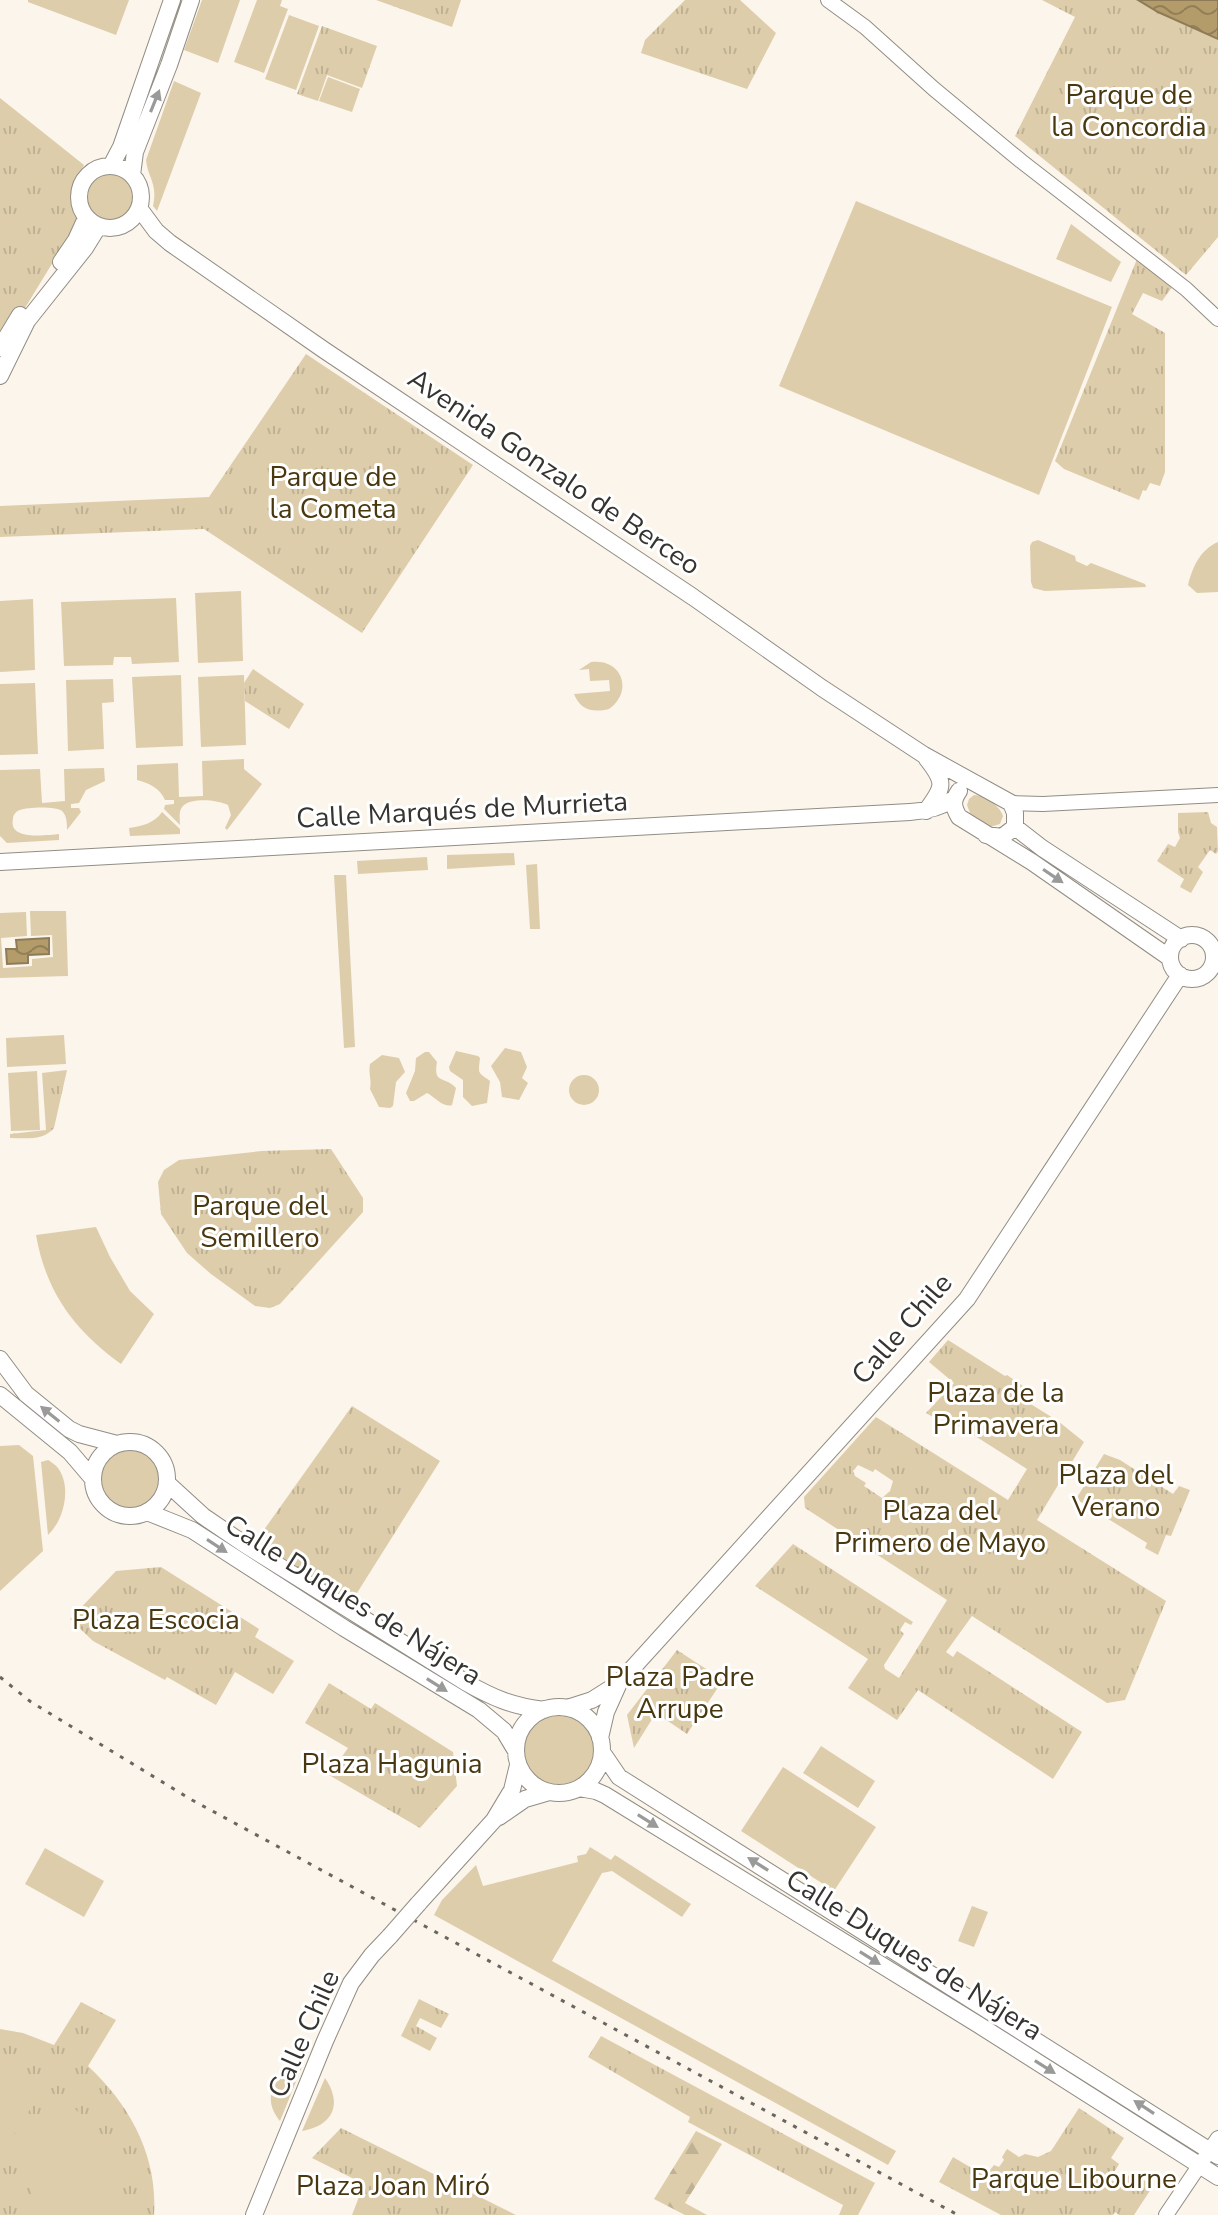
<svg xmlns="http://www.w3.org/2000/svg" width="1218" height="2215" font-family="'Nunito Sans',sans-serif">
<style>
.forest{fill:url(#forest-firs)}
.park{fill:url(#park-tufts);fill-rule:evenodd}
.garden{fill:#decdab}
.water{fill:url(#water-waves);stroke:#8e7c59;stroke-width:2}
.lines{fill:none;stroke-linecap:round;stroke-linejoin:round}
.secondary-casing{stroke:#928d84;stroke-width:16}
.primary-casing{stroke:#928d84;stroke-width:18}
.secondary{stroke:#fff;stroke-width:14}
.primary{stroke:#fff;stroke-width:16}
.rail{stroke:#696560;stroke-width:3;stroke-dasharray:4 8;stroke-linecap:butt}
.primary-bridge-casing{stroke:#928d84;stroke-width:18;stroke-linecap:butt}
.primary-bridge{stroke:#fff;stroke-width:16}
.oneway{fill:#9a9a98}
.labels{text-anchor:middle;dominant-baseline:central;stroke-width:6;stroke-linejoin:round;paint-order:stroke}
.park-label{font-size:28px;fill:#49380f;stroke:#fff}
.street-label{font-size:28px;fill:#363430;stroke:#fff}
</style>
<defs>
<pattern id="forest-firs" width="22" height="20" patternUnits="userSpaceOnUse" patternTransform="scale(2)"><rect width="22" height="20" fill="#decdab"/><path d="M5 1l3.5 6h-7zM16 11l3.5 6h-7z" fill="#bfb193"/></pattern>
<pattern id="park-tufts" width="24" height="20" patternUnits="userSpaceOnUse" patternTransform="scale(2)"><rect width="24" height="20" fill="#decdab"/><path d="M3 7l-1-3M5 7V3M7 7l1-3M15 17l-1-3M17 17v-4M19 17l1-3" fill="none" stroke="#bfb193"/></pattern>
<pattern id="water-waves" width="16" height="10" patternUnits="userSpaceOnUse" patternTransform="scale(2)"><rect width="16" height="10" fill="#b39b6a"/><path d="M0 5q4-4 8 0t8 0" fill="none" stroke="#927f58"/></pattern>
</defs>
<rect width="100%" height="100%" fill="#fbf5eb"/>
<path class="forest" d="M696,2131L722,2144L685,2203L707,2215H685L654,2199Z"/>
<path class="park" d="M376,0H461L452,27Z
M685,0H740L776,33L747,89L641,53L645,40Z
M1042,0H1138L1158,12L1218,39V237L1186,275L1015,136L1075,17Z
M322,26L377,46L362,88L327,75L318,101L297,94Z
M0,98L84,165C73,186 69,199 78,221L0,349Z
M1137,259L1173,286L1162,301L1143,293L1132,314L1165,333V472L1160,486L1150,483L1146,491L1143,490L1139,500L1064,469L1055,461Z
M306,354L473,465L362,633L204,529L0,537V506L209,497Z
M253,669L304,704L289,729L245,701L244,683Z
M1208,812L1211,823L1217,827L1218,851L1216,854L1210,850L1198,867L1203,872L1191,893L1180,887L1184,879L1157,861L1168,844L1175,847L1180,838L1178,832V813Z
M67,1070L54,1128C43,1141 26,1138 10,1138V1134L46,1130L42,1073Z
M331,1149L363,1198V1212L280,1304L270,1308L255,1306L211,1274L187,1253L161,1214L158,1182L164,1170L179,1160L262,1151Z
M948,1340L1005,1376L1007,1375L1023,1386V1388L1033,1395L1029,1403L1058,1421L1084,1442L1037,1520L1166,1601L1125,1700L1107,1703L972,1616L946,1652L953,1657L957,1651L1082,1732L1053,1779L918,1690L897,1720L848,1688L868,1659L755,1586L793,1544L913,1622L911,1625L905,1622L900,1630L904,1634L884,1665L885,1669L899,1678L947,1600L805,1508L804,1497L876,1417L1008,1500L1027,1469L942,1415L938,1420L926,1413L954,1383L929,1362ZM858,1465L873,1472L875,1469L893,1481L890,1491L882,1498L864,1486L866,1483L855,1476L853,1471Z
M352,1406L440,1461L352,1601L256,1541Z
M1104,1454L1120,1460L1173,1494L1179,1486L1190,1490L1171,1536L1166,1535L1158,1555L1145,1548L1147,1543L1076,1499Z
M161,1567L259,1629L255,1637L294,1661L273,1694L235,1672L216,1705L167,1677L165,1680L93,1641L70,1619L116,1571Z
M677,1650L723,1680L687,1734L656,1713L634,1748L627,1715Z
M329,1683L371,1709L375,1703L453,1752L457,1786L420,1828L329,1775L348,1748L305,1723Z
M419,1999L449,2014L441,2028L420,2018L416,2026L437,2038L430,2051L401,2036Z
M81,2002L116,2020L88,2066C130,2105 158,2156 154,2215H0V2029L23,2033L54,2045Z
M601,2036L875,2183L858,2215H839L843,2205L688,2122L690,2117L588,2057Z
M1079,2108L1124,2138L1111,2158L1119,2164L1110,2179L1121,2186L1131,2172L1153,2186L1134,2215H1119L1115,2212L1113,2215H1001L939,2182L953,2157L985,2176L994,2165L999,2167L1004,2160L1002,2157L1007,2149L1019,2157L1025,2154L1038,2157L1051,2151Z
M341,2128L516,2215H352L364,2184L312,2158Z"/>
<path class="garden" d="M28,0H129L116,35L28,2Z
M202,0H240L218,63L184,50Z
M257,0H282L280,6L288,9L264,73L234,62Z
M289,15L319,26L296,90L265,79Z
M328,77L360,89L352,112L319,101Z
M174,81L201,93L157,211L153,206C158,183 148,179 146,160Z
M85 197a24 24 0 1 1 48 0a24 24 0 1 1-48 0Z
M856,201L1112,307L1039,495L779,386Z
M1071,224L1121,262L1111,282L1056,259Z
M1038,540L1075,556L1076,561L1087,566L1091,563L1145,584L1146,587L1045,591L1033,588L1031,582L1030,546L1032,542Z
M1218,542V592L1197,593L1188,585C1193,566 1200,550 1218,542Z
M241,591L243,661L198,663L195,593Z
M176,598L179,662L132,664L131,657H114L113,665L64,666L61,602Z
M33,599L35,670L0,672V601Z
M591,662C622,658 634,691 609,709C593,713 580,710 574,694L610,691L609,680L590,681L589,669L579,670Z
M181,675L183,746L136,748L132,677Z
M244,675L246,745L201,747L198,677Z
M113,679L114,702L102,703L104,749L68,751L66,680Z
M35,683L38,754L0,755V684Z
M244,759V769L262,784L227,830L225,828L231,815L228,805C218,800 192,797 183,806C178,811 180,819 180,825L164,809L165,805L174,804V800H165C160,788 149,783 137,780V765L178,763L179,797L203,796L202,761Z
M104,768L105,781L86,790L79,803L71,804V808H79L81,812L67,830C67,824 67,817 63,812C58,806 28,807 20,810C16,811 13,815 13,819C8,841 47,835 59,834V840L7,843L0,836V770L40,769L42,803L65,801L64,769Z
M974,795C985,795 1000,806 1003,816L1000,824L990,827L970,813L967,805L969,799Z
M162,812L180,829V834L130,836L129,828C142,826 155,823 162,812Z
M514,853L515,865L447,869V855Z
M427,857L428,870L358,874L357,861Z
M537,864L540,929H530L526,865Z
M334,875H346L355,1047L344,1048Z
M30,911H66L68,976L0,978V913L26,912L27,936L1,938L3,968L32,966V959L53,957L52,935L31,936Z
M64,1035L66,1064L7,1067L6,1038Z
M505,1048L521,1052L527,1067L522,1078L528,1083L519,1100L502,1097L500,1082L491,1066Z
M456,1051L478,1056L480,1058C478,1075 478,1072 490,1081L487,1103L472,1106L463,1097V1080L450,1071L449,1067Z
M425,1052H429L437,1062C433,1085 444,1075 456,1088L452,1105C443,1108 435,1097 427,1093L414,1101H410L406,1093L415,1071L416,1058Z
M382,1055L399,1058L405,1072L396,1082L393,1106L390,1108L379,1107L370,1089C372,1080 368,1073 370,1064Z
M37,1071L40,1130L11,1131L8,1073Z
M569 1090a15 15 0 1 1 30 0a15 15 0 1 1-30 0Z
M280,1208L296,1222L273,1248L257,1234Z
M96,1227L110,1257L130,1291L154,1314L121,1364C74,1330 46,1292 36,1235Z
M968,1388L984,1402L994,1414L978,1428L953,1411Z
M19,1445L33,1456L43,1551L0,1591V1446Z
M100 1479a30 30 0 1 1 60 0a30 30 0 1 1-60 0Z
M48,1460C50,1461 58,1467 58,1468C72,1487 64,1520 48,1535L41,1462Z
M523 1751a36 36 0 1 1 72 0a36 36 0 1 1-72 0Z
M821,1746L875,1781L858,1808L803,1773Z
M783,1767L876,1827L834,1891L741,1831Z
M590,1847L611,1860L615,1855L691,1904L682,1917L612,1871L602,1873L552,1961L896,2151L888,2165L434,1915L442,1900L476,1865L483,1886L578,1862L577,1856L586,1854Z
M45,1848L104,1881L84,1917L25,1884Z
M972,1906L988,1912L974,1947L958,1941Z
M302,2067L280,2121C260,2098 275,2072 302,2067Z
M0,2073L30,2083L42,2090L1,2156Z
M325,2078C343,2104 333,2126 302,2131Z
M54,2095C87,2114 109,2139 115,2177C117,2189 114,2203 114,2215H37L29,2211C35,2193 30,2174 16,2162Z"/>
<path class="water" d="M1138,0H1218V39L1158,12Z
M49,938V954L28,955V963L7,964L6,949H17L16,940Z"/>
<g class="lines">
<defs>
<path id="secondary" d="M828,0L865,27L934,89L1021,161L1186,289L1218,319
M1011,803L1043,804L1218,795
M1166,2215L1218,2138"/>
<path id="primary" d="M79 197a31 31 0 1 1 62 0a31 31 0 1 1-62 0Z
M111,166L121,147L172,0
M132,175L135,152L169,65L191,0
M139,208L156,231L170,243L324,350L693,597L822,688L924,755L1011,803L1015,813V827L1002,837L986,835
M61,262L76,240L86,218
M0,348L20,315
M0,376L27,321L85,248L98,227
M959,791C952,801 953,807 959,817L1032,862L1170,958
M926,811C944,787 946,783 927,759
M1015,827L1042,848L1181,939
M0,862L910,812C927,811 940,808 954,799
M1170 957a22 22 0 1 1 44 0a22 22 0 1 1-44 0Z
M0,1359L26,1394L69,1429L79,1434L117,1444
M0,1395L70,1452L93,1479
M93 1479a37 37 0 1 1 74 0a37 37 0 1 1-74 0Z
M168,1484L203,1516L244,1544L465,1682C493,1698 512,1706 544,1710
M147,1512L192,1530L344,1628L479,1710L504,1731L516,1751
M516 1750a43 43 0 1 1 86 0a43 43 0 1 1-86 0Z
M567,1708L592,1700L619,1683L967,1299L1180,975
M600,1738L606,1712L619,1683
M602,1752L619,1777L1218,2156
M579,1788L596,1791L605,1795L979,2025L1218,2177
M499,1817L525,1799L549,1792
M418,1904L494,1820L512,1790L518,1765
M254,2215L325,2041L351,1983L372,1955L390,1936"/>
</defs>
<use href="#secondary" class="secondary-casing"/>
<use href="#primary" class="primary-casing"/>
<use href="#secondary" class="secondary"/>
<use href="#primary" class="primary"/>
<path class="rail" d="M0,1677L31,1702L192,1800L958,2215"/>
<defs>
<path id="primary-bridge" d="M390,1936L418,1904"/>
</defs>
<use href="#primary-bridge" class="primary-bridge-casing"/>
<use href="#primary-bridge" class="primary-bridge"/>
</g>
<defs><path id="oneway-solid" d="M-6-.8H1V-3.2L6.5 0L1 3.2V.8H-6Z" transform="scale(2)"/></defs>
<g class="oneway">
<use href="#oneway-solid" transform="translate(155 101) rotate(-68)"/>
<use href="#oneway-solid" transform="translate(1053 876) rotate(34)"/>
<use href="#oneway-solid" transform="translate(50 1414) rotate(-141)"/>
<use href="#oneway-solid" transform="translate(217 1546) rotate(33)"/>
<use href="#oneway-solid" transform="translate(437 1685) rotate(32)"/>
<use href="#oneway-solid" transform="translate(648 1821) rotate(32)"/>
<use href="#oneway-solid" transform="translate(758 1864) rotate(-148)"/>
<use href="#oneway-solid" transform="translate(870 1958) rotate(32)"/>
<use href="#oneway-solid" transform="translate(1045 2067) rotate(32)"/>
<use href="#oneway-solid" transform="translate(1144 2107) rotate(-147)"/>
</g>
<g class="labels">
<g class="park-label">
<text x="1129" y="95">Parque de<tspan x="1129" dy="32">la Concordia</tspan></text>
<text x="333" y="477">Parque de<tspan x="333" dy="32">la Cometa</tspan></text>
<text x="260" y="1206">Parque del<tspan x="260" dy="32">Semillero</tspan></text>
<text x="996" y="1393">Plaza de la<tspan x="996" dy="32">Primavera</tspan></text>
<text x="1116" y="1475">Plaza del<tspan x="1116" dy="32">Verano</tspan></text>
<text x="940" y="1511">Plaza del<tspan x="940" dy="32">Primero de Mayo</tspan></text>
<text x="156" y="1620">Plaza Escocia</text>
<text x="680" y="1677">Plaza Padre<tspan x="680" dy="32">Arrupe</tspan></text>
<text x="392" y="1764">Plaza Hagunia</text>
<text x="1074" y="2179">Parque Libourne</text>
<text x="393" y="2186">Plaza Joan Miró</text>
</g>
<g class="street-label">
<text transform="translate(554 472) rotate(34)">Avenida Gonzalo de Berceo</text>
<text transform="translate(462 810) rotate(-3)">Calle Marqués de Murrieta</text>
<text transform="translate(902 1329) rotate(-49)">Calle Chile</text>
<text transform="translate(353 1600) rotate(32)">Calle Duques de Nájera</text>
<text transform="translate(914 1955) rotate(32)">Calle Duques de Nájera</text>
<text transform="translate(304 2034) rotate(-66)">Calle Chile</text>
</g>
</g>
</svg>
